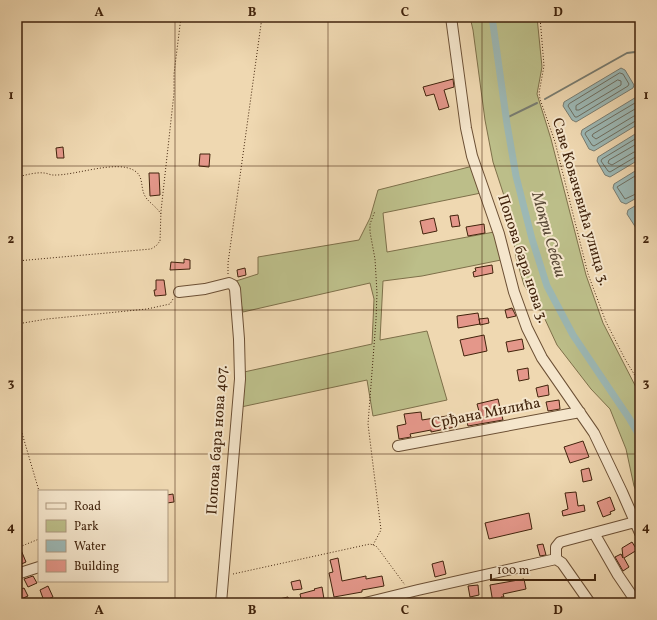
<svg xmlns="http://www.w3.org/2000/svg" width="657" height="620" font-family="Vollkorn,serif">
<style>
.green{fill:#bcbe89;stroke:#7e704a}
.water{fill:#9cb8b5;stroke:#787c71}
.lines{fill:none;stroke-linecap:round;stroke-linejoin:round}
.shore{stroke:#6e6e60;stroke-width:1}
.stream{stroke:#787c71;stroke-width:2}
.canal{stroke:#9cb8b5;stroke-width:7}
.building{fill:#e4978a;stroke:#41230c}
.minor-casing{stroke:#6c5035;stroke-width:12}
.path{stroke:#41230c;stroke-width:1;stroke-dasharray:1 2;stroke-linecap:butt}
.minor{stroke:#f5e6cc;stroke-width:10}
.grid{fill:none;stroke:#41230c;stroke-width:1;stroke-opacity:0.55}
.labels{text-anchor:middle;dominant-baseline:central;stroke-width:4;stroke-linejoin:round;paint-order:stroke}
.street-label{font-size:15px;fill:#41230c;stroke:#f5e6cc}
.water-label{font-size:16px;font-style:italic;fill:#584836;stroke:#f5e6cc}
.neatline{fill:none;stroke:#41230c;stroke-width:1.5}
.grid-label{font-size:13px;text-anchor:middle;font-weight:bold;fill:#41230c}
</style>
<rect width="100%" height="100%" fill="#efd8b1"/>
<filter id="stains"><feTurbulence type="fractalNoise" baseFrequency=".005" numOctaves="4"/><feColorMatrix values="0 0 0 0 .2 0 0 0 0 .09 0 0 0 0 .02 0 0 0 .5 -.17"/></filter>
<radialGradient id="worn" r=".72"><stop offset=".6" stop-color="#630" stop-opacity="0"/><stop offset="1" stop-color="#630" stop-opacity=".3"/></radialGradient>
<path class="green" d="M470,17H537L542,67L537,94L551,139L586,275L603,323L640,395V499L634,486L626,449L610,409L591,389L557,345L543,315L524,285L516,258L511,217L493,162L485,120L473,30Z
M473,166L481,193L383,213L387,252L494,232L501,260L422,276L383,281L380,340L427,331L447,400L373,416L367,380L241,407L244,372L372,344L374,299L370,283L243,312L236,281L258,274V257L359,240L370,218L378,190Z"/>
<path class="water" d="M621,68L625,70L634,85L633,88L576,122L572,120L563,106L564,102Z
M638,96L640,97V123L594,151L589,149L581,134L582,130Z
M640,131V159L610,177L605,175L597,161L598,157Z
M640,168V196L626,204L621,202L613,188L614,184Z
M640,203V230L636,228L627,214L628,210Z"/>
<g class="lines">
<path class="shore" d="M620,73L623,74L629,84L628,86L577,117H575L568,106L569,104Z
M618,80L621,81V85L579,110H576V106Z
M640,100L586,132L585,134L592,145L594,146L637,120H640
M640,106L593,134L592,136L596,139L634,116L640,114
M640,136L602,159L601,161L608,171L610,172L637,156H640
M640,142L609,160L608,163L612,165L634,152L640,151
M640,173L617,187L625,199L640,192"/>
<path class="stream" d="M545,99L627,53L635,52L640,57
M506,118L537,103"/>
<path class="canal" d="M492,17L507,124L516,176L532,239L547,286L573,335L629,418L640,437"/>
</g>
<path class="building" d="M453,79L454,87L444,90L449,107L439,110L434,94L426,96L423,87Z
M63,147L64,158H57L56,148Z
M200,154H210L209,167L199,166Z
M149,173H159L160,195L150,196Z
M458,215L460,226L452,227L450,216Z
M434,218L437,231L423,234L420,221Z
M484,224L485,233L468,236L466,227Z
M184,259L190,260V269L170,270L171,262L184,263Z
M492,265L493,273L474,277L473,272L476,271L475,268Z
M245,268L246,275L238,277L237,270Z
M156,280H164L166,295L155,296L154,290H156Z
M512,308L516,316L507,318L505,310Z
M478,313L480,324L458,328L457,316Z
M488,318L489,323L480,325L479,319Z
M484,335L487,351L464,356L460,340Z
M522,339L524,349L508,352L506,342Z
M528,368L529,379L519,381L517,370Z
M548,385L549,395L538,397L536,388Z
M498,399L503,420L468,426L466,418L480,415L477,404Z
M559,400L560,409L548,411L546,402Z
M421,412L422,420L453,415L455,427L431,432V430L410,434L411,437L399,439L397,426L406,424L404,414Z
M583,441L589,457L570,463L564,447Z
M589,468L592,480L583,482L581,470Z
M576,492L578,506L584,505L585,511L563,516L562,511L568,509L565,493Z
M173,494L174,502L167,503V495Z
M610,497L615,510L610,512L611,514L603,517L597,502Z
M529,513L532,529L489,539L485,523Z
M632,542L637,550L624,558L629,567L623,571L615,557L621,554L623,558L622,548Z
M543,544L546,555L540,556L537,545Z
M21,550L26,562L17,566V552Z
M338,558L342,581L366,576V579L382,576L384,586L362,590V592L334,597L329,573L333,572L330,560Z
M443,561L446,574L435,577L432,564Z
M33,576L37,583L28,587L24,579Z
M524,579L526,589L503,594L504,597H501L502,603H493L490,585Z
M300,580L302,589L293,590L291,582Z
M478,585L479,595L470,597L468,586Z
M48,586L53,597L44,601L40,590Z
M322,587L324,599L311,603H302L300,594L315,590L314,589Z
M24,588L28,596L19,600L17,595V591Z
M288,597L290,603H271L270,601Z"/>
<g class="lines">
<defs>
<path id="minor" d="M451,17L466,128L472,156L499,234L514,292L527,328L542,358L594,433L622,492L640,533
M179,292L205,289L229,283L233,285L235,289L239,339L240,379L221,603
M398,446L580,412
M594,533L618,575L637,603
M556,559V547L560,542L635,522
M556,559L562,563L590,603
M17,574L39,567
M365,603L418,590L556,559"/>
</defs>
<use href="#minor" class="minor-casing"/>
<path class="path" d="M540,17L544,66L539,93L540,99L555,142L588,274L606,322L625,359L640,384
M17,177C26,175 36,172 44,173C47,173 50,175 53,175C75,176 117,159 135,171C144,177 140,187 145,196C148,202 156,206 161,214
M17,261L151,249L156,246L160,241L161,211L174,93V74L181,17
M228,274V263L262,17
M17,324L47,319L147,309L170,304L173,299
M17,416L39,491
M373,545L381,530L368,424L376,320L377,293L375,259L370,232V224L375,211
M17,548L39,539
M233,574L370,544L376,546L380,551L405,585"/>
<use href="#minor" class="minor"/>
</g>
<path class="grid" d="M175,17V603M328,17V603M482,17V603M17,166H640M17,310H640M17,454H640"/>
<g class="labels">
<g class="street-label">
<text transform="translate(580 202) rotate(74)">Саве Ковачевића улица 3.</text>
<text transform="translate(522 259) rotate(72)">Попова бара нова 3.</text>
<text transform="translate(486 414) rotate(-11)">Срђана Милића</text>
<text transform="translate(218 440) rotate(-86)">Попова бара нова 407.</text>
</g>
<g class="water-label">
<text transform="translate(548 235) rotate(74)">Мокри Себеш</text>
</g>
</g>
<rect width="657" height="620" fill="none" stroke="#efd8b1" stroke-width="44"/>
<rect x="38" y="490" width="130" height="92" fill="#f5e6cc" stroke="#ad987f"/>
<rect x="46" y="503" width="20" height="6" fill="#f5e6cc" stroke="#ad987f"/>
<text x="74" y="510" font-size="12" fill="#41230c">Road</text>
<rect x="46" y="520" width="20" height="12" fill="#bcbe89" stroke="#ad987f"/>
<text x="74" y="530" font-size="12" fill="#41230c">Park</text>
<rect x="46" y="540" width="20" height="12" fill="#9cb8b5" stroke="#ad987f"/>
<text x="74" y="550" font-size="12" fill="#41230c">Water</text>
<rect x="46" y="560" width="20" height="12" fill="#e4978a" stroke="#ad987f"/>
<text x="74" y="570" font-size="12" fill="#41230c">Building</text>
<path d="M491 574v6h104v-6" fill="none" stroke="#41230c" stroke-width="2"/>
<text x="497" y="574" font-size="12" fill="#41230c" stroke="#f5e6cc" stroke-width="3" paint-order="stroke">100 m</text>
<rect x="22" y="22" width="613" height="576" class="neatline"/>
<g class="grid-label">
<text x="99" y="16">A</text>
<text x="252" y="16">B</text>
<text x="405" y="16">C</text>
<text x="558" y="16">D</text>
<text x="11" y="99">1</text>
<text x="646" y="99">1</text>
<text x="11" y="243">2</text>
<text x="646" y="243">2</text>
<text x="11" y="387">3</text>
<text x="646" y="387">3</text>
<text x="11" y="531">4</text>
<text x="646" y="531">4</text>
<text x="99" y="614">A</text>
<text x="252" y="614">B</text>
<text x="405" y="614">C</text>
<text x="558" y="614">D</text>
</g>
<rect width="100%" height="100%" filter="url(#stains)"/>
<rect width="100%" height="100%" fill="url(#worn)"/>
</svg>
